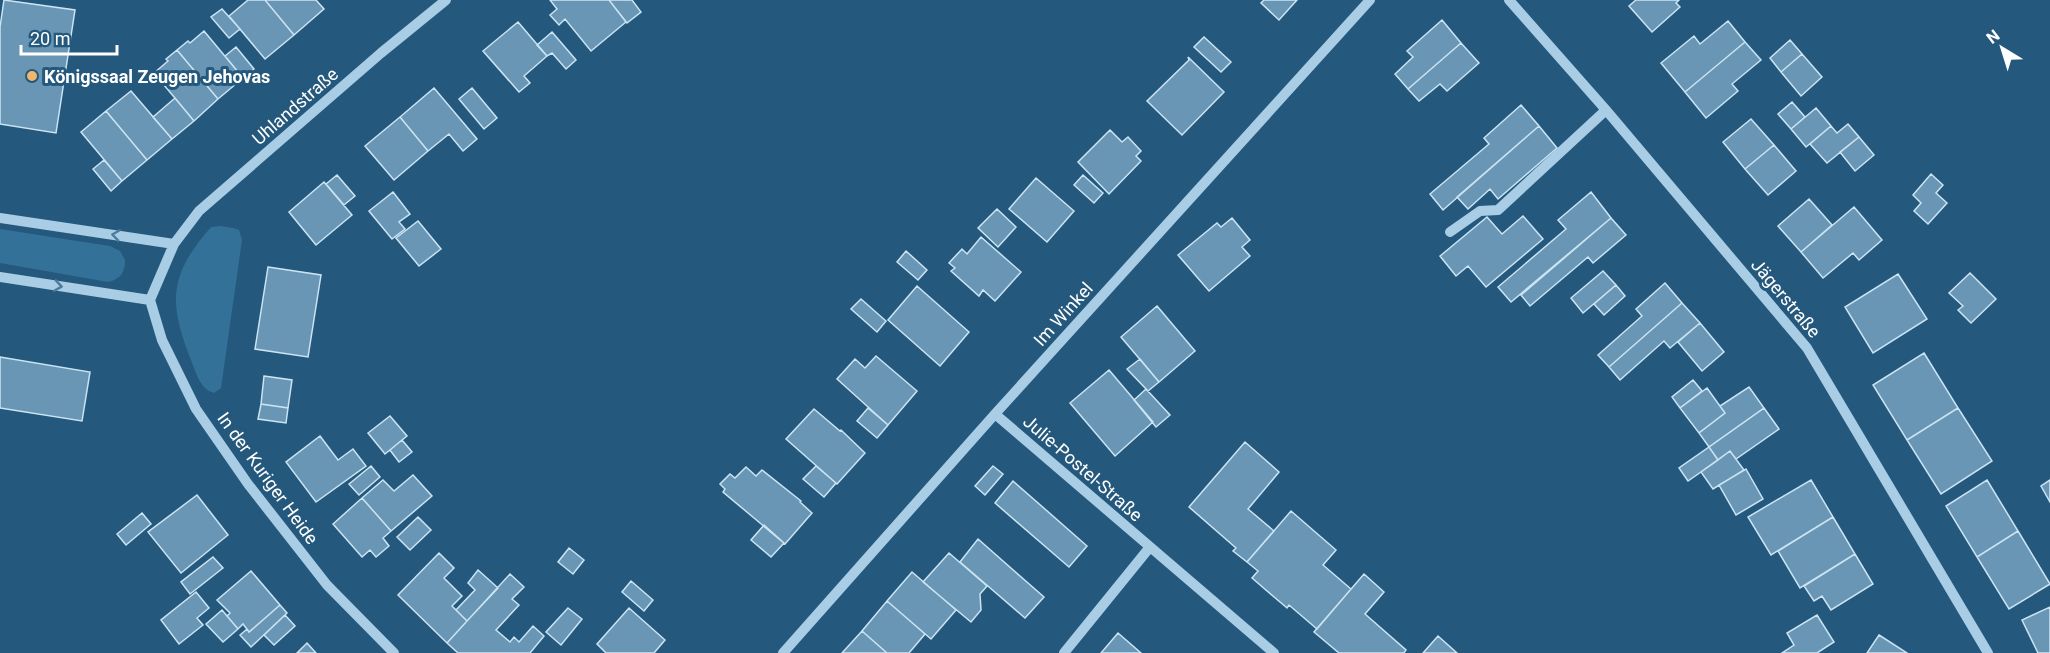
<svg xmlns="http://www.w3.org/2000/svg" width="2050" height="653" font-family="Roboto,sans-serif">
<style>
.green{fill:#347198}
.building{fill:#6996b4;stroke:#cbe4f4;stroke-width:1.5}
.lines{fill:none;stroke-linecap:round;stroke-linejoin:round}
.minor{stroke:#a8cde5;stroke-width:10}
.oneway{stroke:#4c7b9c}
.poi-dot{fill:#f0b66c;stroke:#24587c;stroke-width:2}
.labels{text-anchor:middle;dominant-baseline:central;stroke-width:6;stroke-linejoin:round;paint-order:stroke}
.poi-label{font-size:18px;font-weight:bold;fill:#fff;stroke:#24587c;text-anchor:start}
.street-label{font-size:18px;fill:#fff;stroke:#24587c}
</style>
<rect width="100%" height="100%" fill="#24587c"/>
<path class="green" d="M220,226L233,228L239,230L242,240L221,388L214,393C200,389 196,373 191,360C168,302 169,275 211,227Z
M0,229L110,246L120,251L125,260C125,272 121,279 108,282L0,263Z"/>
<path class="building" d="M4,0L75,10L56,133L0,124V27Z
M248,0H265L294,35L265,59L229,16Z
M265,0H316L324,9L294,35Z
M550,0H609L626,22L591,51L565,19L559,25L550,15L557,9Z
M609,0H632L641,12L627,23Z
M1264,0H1297L1279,20L1261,3Z
M1636,0H1679L1676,3L1680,7L1652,32L1629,6Z
M222,9L240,29L229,38L211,17Z
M1442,20L1461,43L1408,89L1395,74L1413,57L1407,51Z
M1728,21L1745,42L1685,92L1661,63L1694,36L1700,44Z
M518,22L547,56L524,76L530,83L519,92L483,51Z
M204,31L243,78L218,99L177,50L188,41L190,43Z
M552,32L576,60L566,69L552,53L547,56L537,45Z
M1204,37L1231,62L1221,72L1194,47Z
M1790,40L1802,54L1781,72L1770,58Z
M1745,42L1761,60L1732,84L1738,91L1706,118L1685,92Z
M1461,43L1479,63L1447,91L1440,84L1419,101L1408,89Z
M236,47L254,69L243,78L225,56Z
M177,50L218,99L194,121L154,73L168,61L166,59Z
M1802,54L1822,77L1801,96L1781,72Z
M1188,57L1224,92L1182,135L1147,101L1189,60Z
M434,88L477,139L463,151L449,134L428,151L400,117Z
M472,88L497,118L484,129L459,99Z
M131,91L172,139L147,160L106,111Z
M175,98L194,121L172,139L153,117Z
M1792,102L1805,117L1791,129L1778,114Z
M1521,105L1539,126L1443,210L1430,194L1489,144L1484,138Z
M1816,108L1831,126L1806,147L1791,129Z
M106,111L147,160L122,181L81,132Z
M400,117L428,151L394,180L365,146Z
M1751,119L1774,145L1745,169L1723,142Z
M1848,124L1859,137L1827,163L1810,144L1831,126L1837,133Z
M1539,126L1557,148L1498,199L1490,189L1468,209L1457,197Z
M1110,130L1122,142L1128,137L1141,151L1136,156L1141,161L1109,194L1078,162Z
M1859,137L1874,155L1855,171L1840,152Z
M1774,145L1796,171L1768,195L1745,169Z
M104,160L122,181L111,191L93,169Z
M1931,174L1943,185L1936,193L1947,203L1928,224L1914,211L1921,203L1913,195Z
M337,175L355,196L344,205L326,184Z
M1083,175L1103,193L1094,203L1074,185Z
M1036,178L1074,211L1047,242L1009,209Z
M324,182L352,215L316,245L289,212Z
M393,192L410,214L399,222L405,229L392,239L369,211Z
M1591,192L1611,218L1511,302L1498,287L1566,229L1558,220Z
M1809,199L1832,225L1801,252L1778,226Z
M1854,207L1882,240L1859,260L1853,253L1823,278L1801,252Z
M997,209L1016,227L998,247L978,228Z
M1523,216L1543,239L1486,287L1468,266L1456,276L1440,256L1487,217L1502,234Z
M1232,218L1250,240L1242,247L1250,256L1209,291L1178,255L1217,223L1221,227Z
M1611,218L1626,235L1593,263L1588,257L1530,306L1521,295Z
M418,221L441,249L419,266L396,238Z
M981,237L1021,272L995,301L983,290L979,296L951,271L955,268L949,263L962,249L967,254Z
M906,251L927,270L918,280L897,262Z
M268,267L321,275L308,357L255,349Z
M1603,271L1616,285L1583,313L1571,298Z
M1970,273L1996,299L1971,323L1958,310L1963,306L1949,293Z
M1898,274L1927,319L1873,353L1845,307Z
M1665,283L1682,303L1609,367L1598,355L1642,316L1636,309Z
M1616,285L1625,296L1604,315L1594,304Z
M917,286L969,332L940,366L888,320Z
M861,299L886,321L877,332L851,309Z
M1682,303L1700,323L1670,348L1664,341L1620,380L1609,367Z
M1157,306L1195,351L1159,382L1121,337Z
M1700,323L1724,352L1702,371L1678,342Z
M1924,353L1958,408L1907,440L1873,385Z
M876,356L917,391L888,425L837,379L855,359L865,368Z
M0,357L90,372L82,421L0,408Z
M1140,359L1159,382L1148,391L1127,369Z
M1109,370L1153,422L1115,456L1070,403Z
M264,376L292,380L288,408L261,404Z
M1693,380L1702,391L1680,408L1672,397Z
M1749,387L1764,408L1709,447L1699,433L1725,413L1720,406Z
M1707,388L1725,413L1699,433L1680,408Z
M1146,389L1170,415L1156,427L1134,400Z
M261,404L288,408L286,423L258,419Z
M868,408L888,425L877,438L857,421Z
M1764,408L1779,429L1736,459L1730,451L1718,460L1709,447Z
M1958,408L1992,461L1941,494L1907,440Z
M814,409L840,431L841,430L865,453L837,484L786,439Z
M390,416L407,436L385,454L368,433Z
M320,436L338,460L353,449L366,466L316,502L286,462Z
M402,440L412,452L399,462L390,450Z
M1245,442L1279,472L1248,509L1274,531L1247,562L1233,551L1236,548L1189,507Z
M1709,447L1718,460L1688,481L1679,468Z
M1730,451L1744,470L1713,489L1701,472Z
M371,466L380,477L359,495L349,484Z
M816,466L836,483L824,497L803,479Z
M993,466L1003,474L985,495L975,486Z
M746,467L756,476L762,470L801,501L800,502L812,513L785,544L723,492L725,489L720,484L730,474L735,478Z
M1746,469L1763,499L1736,515L1719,485Z
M413,475L432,496L391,531L362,498L383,480L394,491Z
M1811,480L1833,517L1771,555L1748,517Z
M1987,480L2018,531L1977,557L1946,506Z
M2050,480V502L2041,486Z
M1013,481L1087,546L1069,567L995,503Z
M197,495L228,535L181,573L148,532Z
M362,498L391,531L383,538L389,546L376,557L370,550L362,557L333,524Z
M1291,511L1336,550L1323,565L1351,589L1317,629L1289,605L1287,608L1252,578L1258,571L1247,562Z
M142,513L151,524L126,545L117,534Z
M418,517L431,530L410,550L397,537Z
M1833,517L1855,554L1800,588L1778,551Z
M764,525L784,543L771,557L751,540Z
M2018,531L2050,584L2009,609L1977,557Z
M978,539L1044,597L1025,618L960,562Z
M569,548L584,560L573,574L558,562Z
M439,553L454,568L444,578L462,596L452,606L467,621L447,643L398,595Z
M949,553L987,586L980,594L981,610L971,622L923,582Z
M1855,554L1873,584L1831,610L1822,596L1814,601L1804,586Z
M213,557L223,568L190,594L181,582Z
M478,570L498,588L467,621L456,610L475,590L468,583Z
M251,571L280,605L249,632L243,624L238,629L227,616L230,613L217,600Z
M912,572L956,610L931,639L887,601Z
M510,574L524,587L512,599L519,605L496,630L510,642L514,637L519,642L533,626L544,636L530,653H458L447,643Z
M1364,574L1384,592L1365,614L1406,650L1404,653H1339L1314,632Z
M631,581L653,600L644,611L622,592Z
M196,592L209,608L197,618L203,625L179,644L161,620Z
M887,601L925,634L909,653H887L862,631Z
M280,605L287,613L251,647L240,635L247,629L249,632Z
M2050,607V653H2038L2022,620Z
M568,608L582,619L561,645L546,632Z
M629,608L665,640L654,653H606L597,644Z
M222,610L238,629L223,642L206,624Z
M285,615L295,626L274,645L264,635Z
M1817,615L1834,642L1817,653H1782L1794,645L1787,633Z
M862,631L887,653H842Z
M1118,633L1141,653H1101Z
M1879,635L1907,653H1867Z
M1438,636L1457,653H1423Z
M307,643L316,653H297Z"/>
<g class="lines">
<path class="minor" d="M1509,0L1606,110L1807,348L1988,653
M0,218L174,244
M1450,232L1480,211L1498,210L1606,110
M0,277L150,300
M150,300L162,340L196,409L248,484L327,585L394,653
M150,300L174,244L199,211L381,53L446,0
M995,414L1274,653
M783,653L995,414L1370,0
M1064,653L1150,547"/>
</g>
<defs><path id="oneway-chevron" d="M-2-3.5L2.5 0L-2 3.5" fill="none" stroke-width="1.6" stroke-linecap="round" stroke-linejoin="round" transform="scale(1.5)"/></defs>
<g class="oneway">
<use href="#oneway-chevron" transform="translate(116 235) rotate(-172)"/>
<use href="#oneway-chevron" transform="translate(58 286) rotate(9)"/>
</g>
<circle class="poi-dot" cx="32" cy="76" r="6"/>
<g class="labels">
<g class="poi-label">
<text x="44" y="76">Königssaal Zeugen Jehovas</text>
</g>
<g class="street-label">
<text transform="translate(295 106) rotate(-41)">Uhlandstraße</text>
<text transform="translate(1786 298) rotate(50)">Jägerstraße</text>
<text transform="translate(1063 314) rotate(-48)">Im Winkel</text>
<text transform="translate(1083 468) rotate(41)">Julie-Postel-Straße</text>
<text transform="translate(268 478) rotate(54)">In der Kuriger Heide</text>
</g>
</g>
<g transform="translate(2002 48) rotate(322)" stroke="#24587c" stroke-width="4.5" paint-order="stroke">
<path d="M0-4.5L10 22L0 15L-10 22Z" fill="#ffffff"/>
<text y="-9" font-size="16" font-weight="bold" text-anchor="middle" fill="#ffffff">N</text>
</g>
<path d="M21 45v9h96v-9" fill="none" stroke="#ffffff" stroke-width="3"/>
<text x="30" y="45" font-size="18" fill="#ffffff" stroke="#24587c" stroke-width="4.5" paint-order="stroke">20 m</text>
</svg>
